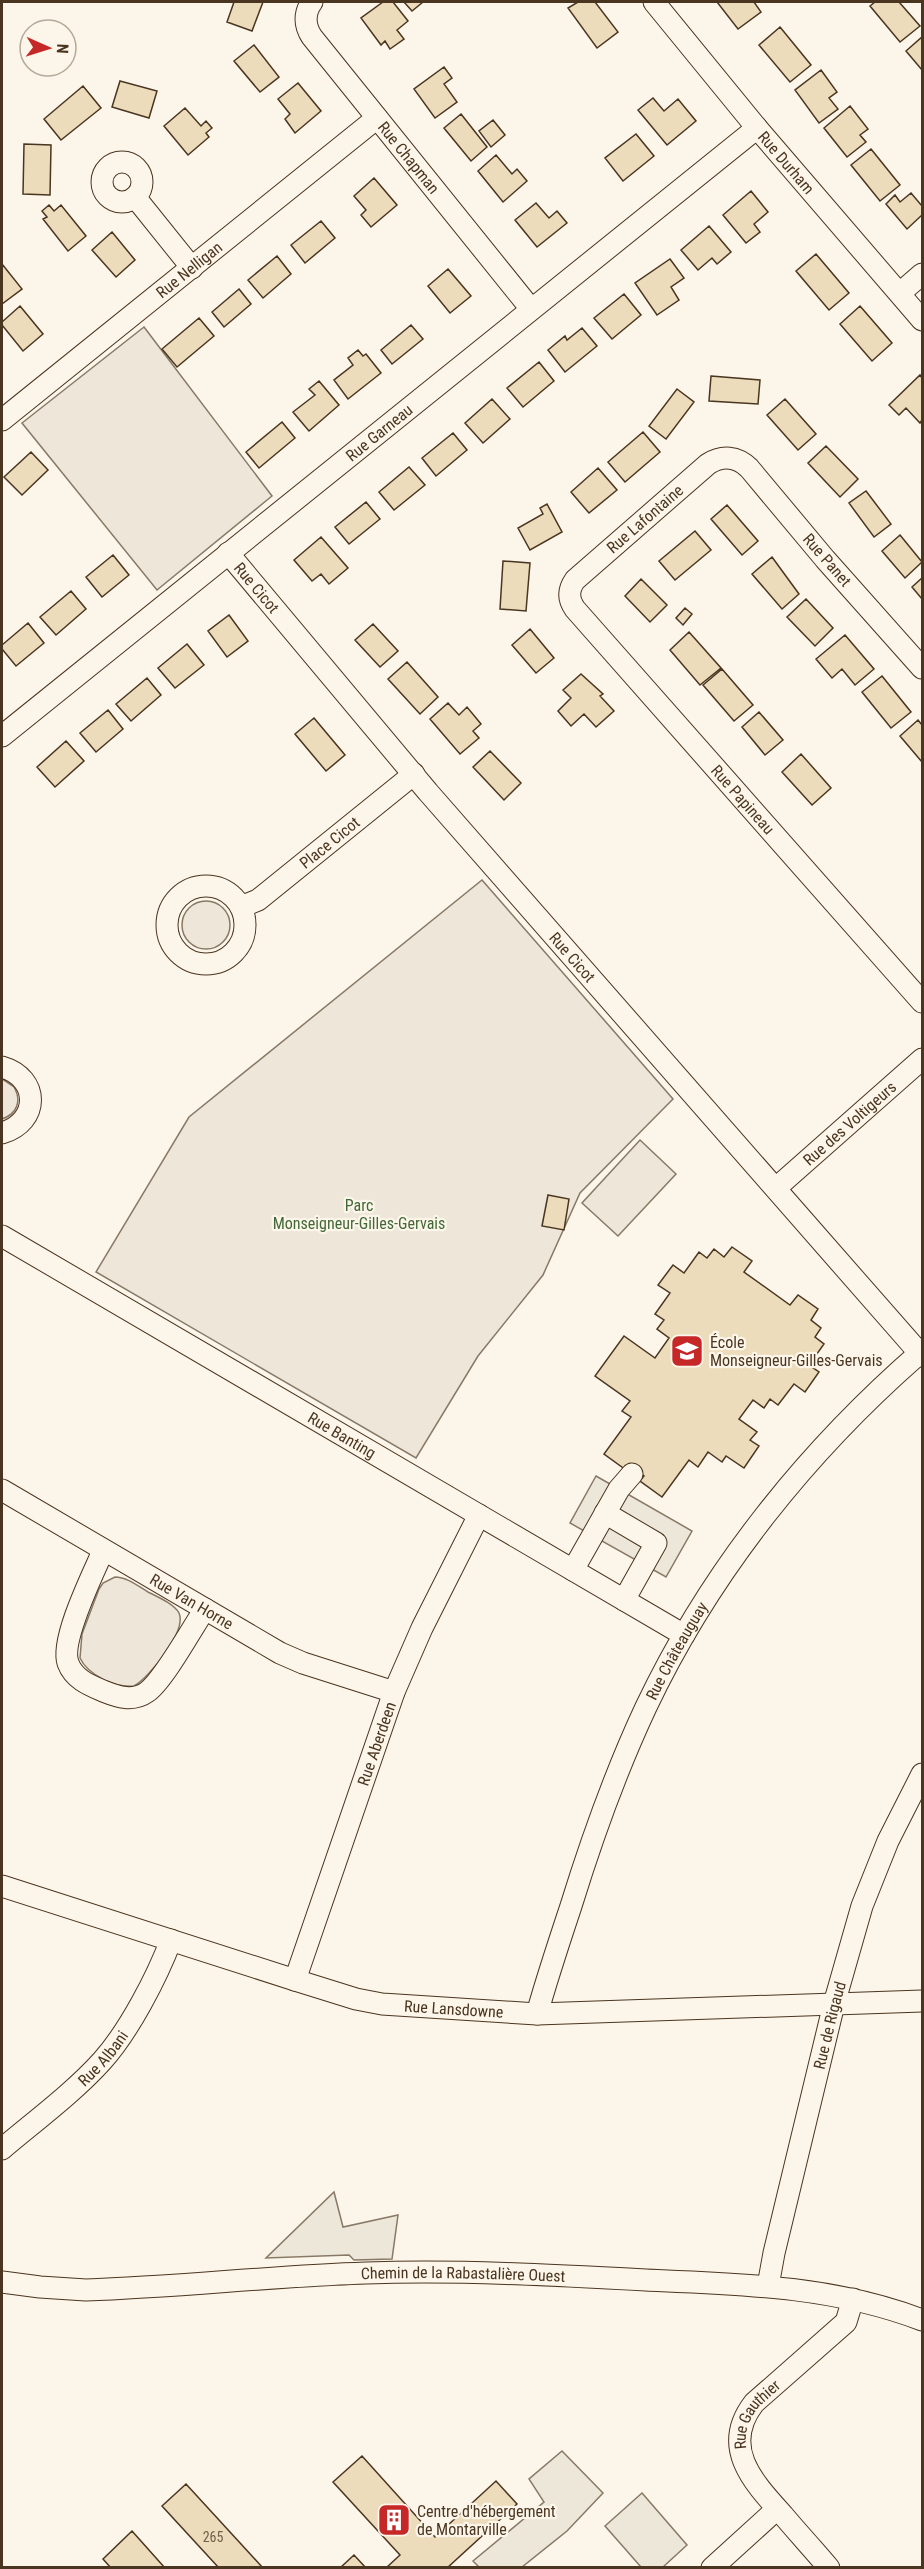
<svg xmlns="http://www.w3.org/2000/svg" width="924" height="2569" font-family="'Roboto Condensed',sans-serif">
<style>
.green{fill:#ede6d9;stroke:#887966;stroke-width:1.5}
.parking{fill:#ede7d9;stroke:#887966;stroke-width:1.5}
.building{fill:#ecdcbc;stroke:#4a3520;stroke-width:1.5}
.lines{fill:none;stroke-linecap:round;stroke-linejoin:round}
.minor-casing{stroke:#4a3520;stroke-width:23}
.minor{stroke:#fbf6e9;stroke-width:21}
.labels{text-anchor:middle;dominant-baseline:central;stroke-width:4.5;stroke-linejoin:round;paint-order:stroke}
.number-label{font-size:14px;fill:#725f47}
.street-label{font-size:16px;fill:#4a3520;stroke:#fbf6e9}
.park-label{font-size:16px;fill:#436837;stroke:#fbf6e9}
.poi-label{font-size:16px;fill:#4a3520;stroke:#fbf6e9;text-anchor:start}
</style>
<rect width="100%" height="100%" fill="#fbf6e9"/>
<path class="green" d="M144,327L272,496L157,590L22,423Z
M482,880L673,1099L580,1193L543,1275L478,1356L416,1458L96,1272L189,1117Z
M182 925a24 24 0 1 1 48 0a24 24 0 1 1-48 0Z
M2,1079L14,1087C22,1101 17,1114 2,1119Z
M640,1140L676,1174L618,1236L582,1203Z
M115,1577C127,1577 138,1586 148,1592C158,1597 174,1604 179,1613C187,1631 149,1678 134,1686C115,1688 88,1675 80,1658L82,1634L99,1589L103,1583Z"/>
<path class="parking" d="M596,1476L692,1531L666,1577L570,1523Z
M334,2192L343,2227L398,2215L392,2259L354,2260L349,2255L266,2258Z
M562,2451L603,2493L567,2531L522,2567H479L473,2561L544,2502L529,2479Z
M642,2493L687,2545L663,2567H641L605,2526Z"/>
<path class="building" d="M234,2H263L252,31L227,22Z
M383,2H393L408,21L397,30L404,39L390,49L385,41L381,45L361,18Z
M404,2H423L412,11Z
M578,2H595L618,32L597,48L568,8Z
M717,2H754L761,12L738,29Z
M875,2H899L920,26L900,42L870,6Z
M780,27L811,65L790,82L759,45Z
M922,37V70L906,51Z
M254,45L279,77L260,92L234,61Z
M444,67L452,78L444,84L457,102L435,118L414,89Z
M821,70L837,92L829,98L838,109L819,123L795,90Z
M120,81L157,91L149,118L112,107Z
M298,83L321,111L295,133L285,119L290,114L278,99Z
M83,86L101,108L61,140L44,119Z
M653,98L664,111L678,99L696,121L667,145L638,110Z
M850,106L868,129L860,135L866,142L847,157L824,128Z
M185,108L201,126L206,121L212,128L206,133L209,137L188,155L164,126Z
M461,114L487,147L471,161L444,128Z
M493,120L505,135L491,147L479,131Z
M636,134L654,156L623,181L605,158Z
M24,144L51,145L50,195L23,194Z
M871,149L900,185L880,201L851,165Z
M496,155L512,174L517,169L527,181L503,202L478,171Z
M374,178L397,205L371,227L361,215L366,210L354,196Z
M751,191L768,212L754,224L760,232L746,243L723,215Z
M911,193L922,206V215L907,229L886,204L895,195L900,202Z
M536,203L549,218L557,211L567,223L537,247L515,220Z
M49,205L54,211L61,205L86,236L68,251L43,219L47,217L42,211Z
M321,221L335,238L305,263L291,245Z
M709,226L731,252L717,264L712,258L698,270L681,250Z
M112,232L135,260L116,277L92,250Z
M816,254L849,293L829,310L796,271Z
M277,256L291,274L263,298L248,280Z
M670,259L684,278L671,287L679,300L657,315L635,283Z
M2,264L22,289L2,304Z
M448,269L471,296L450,313L428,286Z
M239,289L251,304L224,327L212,312Z
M624,294L641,315L612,339L594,318Z
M20,306L43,334L23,351L2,325V322Z
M860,306L892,343L872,361L840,324Z
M199,318L214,336L177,367L162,349Z
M411,325L423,339L392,364L381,350Z
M582,328L597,346L565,372L548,350L565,336L567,340Z
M358,350L363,356L366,354L381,373L348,399L334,380L353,365L348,358Z
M539,362L554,381L523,407L507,388Z
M920,375L922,378V420L920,423L906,408L899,415L889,405Z
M711,376L760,380L758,404L709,401Z
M319,381L339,405L309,431L293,412L315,395L309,389Z
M677,389L694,402L666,439L649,426Z
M492,399L510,419L483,443L465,423Z
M785,399L816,434L798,450L767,415Z
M282,422L295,438L259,468L246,452Z
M643,432L660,452L625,482L608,462Z
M453,433L467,450L436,476L422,458Z
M826,446L858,479L840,497L808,463Z
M31,452L48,470L22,495L4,477Z
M409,467L425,485L394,510L379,492Z
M598,468L617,490L589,513L571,492Z
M866,491L891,524L874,537L849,503Z
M366,502L380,519L349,544L335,527Z
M547,504L562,532L530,550L518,528L543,514L540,508Z
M727,505L758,541L742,555L711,519Z
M695,531L711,550L675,580L659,561Z
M900,535L922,562L905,578L882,551Z
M321,537L348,568L329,584L321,574L312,581L294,560Z
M113,555L129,575L102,597L86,577Z
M772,557L799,594L782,609L752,574Z
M503,561L530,563L526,611L500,609Z
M922,578V599L912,587Z
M641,579L667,605L650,622L625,596Z
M71,591L86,609L56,635L40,617Z
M806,599L833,628L815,646L787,617Z
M685,608L692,614L683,625L676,618Z
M229,615L248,641L227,657L208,631Z
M28,623L44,643L16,666L2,649V645Z
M373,624L398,651L380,667L355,640Z
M530,629L554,658L536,673L512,645Z
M689,632L721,668L700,685L670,650Z
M845,635L874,669L855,685L842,669L832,678L816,659Z
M187,644L204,665L175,688L158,668Z
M407,662L438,697L420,714L388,679Z
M722,669L753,705L734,721L703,685Z
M581,674L603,694L600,696L614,711L596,727L584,714L571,726L558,711L571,698L563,690Z
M882,676L911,712L891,728L862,692Z
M147,678L161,695L131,721L116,704Z
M448,703L459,715L467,707L481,724L473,731L479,738L460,754L430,719Z
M108,710L123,729L96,752L80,733Z
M759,712L783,740L765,755L742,727Z
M314,718L345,755L326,771L295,734Z
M918,720L922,725V762L900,736Z
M66,741L84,761L55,787L37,767Z
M490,751L521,783L504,800L473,767Z
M801,754L831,788L812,805L782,772Z
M548,1195L569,1199L564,1230L542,1226Z
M732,1247L752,1261L744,1272L790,1305L798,1295L818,1309L811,1320L821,1328L815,1337L824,1344L809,1365L819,1372L805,1392L794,1384L778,1405L770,1399L764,1408L753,1400L739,1419L757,1432L750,1440L759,1446L744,1468L726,1456L722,1462L708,1452L698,1467L689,1460L662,1497L640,1481L644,1476L629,1465L626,1470L604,1454L631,1417L622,1411L630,1401L595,1376L624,1336L655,1358L669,1338L657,1329L664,1320L655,1314L670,1293L658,1285L673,1265L684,1273L699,1252L707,1258L714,1249L724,1257Z
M362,2456L435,2537L496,2481L517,2504L447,2568H386L400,2555L333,2482Z
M186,2484L263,2568H219L162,2506Z
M132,2531L165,2568H111L103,2559Z
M354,2555L366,2568H340Z"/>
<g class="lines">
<defs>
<g id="minor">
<path id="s1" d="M312,2C304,13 304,25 312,37L531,309"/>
<path id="s2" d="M654,2L757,128L922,320"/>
<circle cx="122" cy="182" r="20"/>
<path d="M135,197L192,268"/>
<path d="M900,293L922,274"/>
<path id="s3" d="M2,420L377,118"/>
<path id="s4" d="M228,553L428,792L922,1356"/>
<path id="s5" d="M922,668L825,559L749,468C737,456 722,455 708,464L575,580C568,590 568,599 575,609L922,1002"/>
<path id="s6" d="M2,736L757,128"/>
<circle cx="206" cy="925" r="39"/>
<path id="s7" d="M241,907L258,900L414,774"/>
<path d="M2,1067C40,1078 40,1122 2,1133"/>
<path id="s8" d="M776,1188L922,1059"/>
<path id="s9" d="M2,1236L684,1635"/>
<path id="s10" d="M2,1490L280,1653L303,1663L394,1692"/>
<path d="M605,1513L656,1543L624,1600"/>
<path d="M103,1551C93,1574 60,1640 68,1663C74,1679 89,1685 103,1691C118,1697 133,1702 147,1692C164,1680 192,1628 205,1609"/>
<path d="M573,1570L619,1489L632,1474"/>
<path id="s11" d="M2,1886L295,1980L356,1999L382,2004L537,2014L922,2001"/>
<path id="s12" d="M295,1980L394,1692L422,1628L479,1515"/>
<path id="s13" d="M537,2014C547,1978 559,1942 571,1906C592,1838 616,1771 646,1707C711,1570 808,1450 922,1351"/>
<path id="s14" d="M2,2149C35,2121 73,2093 102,2061C129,2031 157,1977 171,1940"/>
<path id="s15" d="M2,2282L40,2287L86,2290C179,2287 272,2276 366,2273C459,2270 553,2275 646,2280C740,2284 834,2286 922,2320"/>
<path id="s16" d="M768,2286L774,2253L834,2004L862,1906L888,1841L922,1774"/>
<path d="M712,2568L777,2509"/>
<path id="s17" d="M829,2568C814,2550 798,2533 783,2515C753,2482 720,2447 754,2403L846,2322L853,2299"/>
</g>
</defs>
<use href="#minor" class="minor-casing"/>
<use href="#minor" class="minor"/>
</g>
<defs>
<symbol id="school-square" viewBox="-11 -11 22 22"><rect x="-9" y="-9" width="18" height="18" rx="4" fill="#c62828" stroke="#fbf6e9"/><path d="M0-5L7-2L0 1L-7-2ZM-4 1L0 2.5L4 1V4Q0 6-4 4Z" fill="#fff"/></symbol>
<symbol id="building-square" viewBox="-11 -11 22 22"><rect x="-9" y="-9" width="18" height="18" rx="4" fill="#c62828" stroke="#fbf6e9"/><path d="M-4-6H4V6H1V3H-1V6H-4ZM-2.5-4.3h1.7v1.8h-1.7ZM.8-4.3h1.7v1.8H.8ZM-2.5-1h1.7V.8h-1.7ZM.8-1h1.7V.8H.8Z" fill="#fff"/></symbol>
</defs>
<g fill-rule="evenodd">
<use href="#school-square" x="668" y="1332" width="38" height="38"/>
<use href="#building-square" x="375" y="2501" width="38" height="38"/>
</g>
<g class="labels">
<g class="number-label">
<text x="213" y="2537">265</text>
</g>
<g class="street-label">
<text stroke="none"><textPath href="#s1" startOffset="192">Rue Chapman</textPath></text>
<text stroke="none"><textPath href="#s2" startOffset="208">Rue Durham</textPath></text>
<text stroke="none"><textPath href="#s3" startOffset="240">Rue Nelligan</textPath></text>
<text stroke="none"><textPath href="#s6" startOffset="484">Rue Garneau</textPath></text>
<text transform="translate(645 519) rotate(-41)">Rue Lafontaine</text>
<text transform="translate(827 560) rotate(49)">Rue Panet</text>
<text stroke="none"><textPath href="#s4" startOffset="45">Rue Cicot</textPath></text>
<text stroke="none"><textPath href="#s5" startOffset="771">Rue Papineau</textPath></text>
<text stroke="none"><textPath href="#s7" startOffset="110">Place Cicot</textPath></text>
<text stroke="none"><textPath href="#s4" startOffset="531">Rue Cicot</textPath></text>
<text stroke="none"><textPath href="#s8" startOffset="98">Rue des Voltigeurs</textPath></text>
<text stroke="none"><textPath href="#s9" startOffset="394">Rue Banting</textPath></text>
<text stroke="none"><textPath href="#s10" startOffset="220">Rue Van Horne</textPath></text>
<text stroke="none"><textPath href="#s13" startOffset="390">Rue Châteauguay</textPath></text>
<text stroke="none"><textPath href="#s12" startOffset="250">Rue Aberdeen</textPath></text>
<text stroke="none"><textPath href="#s11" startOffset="470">Rue Lansdowne</textPath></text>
<text stroke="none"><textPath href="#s16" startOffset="268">Rue de Rigaud</textPath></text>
<text stroke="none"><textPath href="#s14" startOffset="136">Rue Albani</textPath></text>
<text stroke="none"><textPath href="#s15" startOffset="462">Chemin de la Rabastalière Ouest</textPath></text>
<text stroke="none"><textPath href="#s17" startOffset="190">Rue Gauthier</textPath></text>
</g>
<g class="park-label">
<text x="359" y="1205">Parc<tspan x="359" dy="18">Monseigneur-Gilles-Gervais</tspan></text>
</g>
<g class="poi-label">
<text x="710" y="1342">École<tspan x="710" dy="18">Monseigneur-Gilles-Gervais</tspan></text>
<text x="417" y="2511">Centre d'hébergement<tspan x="417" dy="18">de Montarville</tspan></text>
</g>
</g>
<rect width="924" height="2569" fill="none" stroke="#4a3520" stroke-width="6"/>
<g transform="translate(48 48) rotate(93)"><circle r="28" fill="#fbf6e9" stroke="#b4a999" stroke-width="1.5"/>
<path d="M0-4.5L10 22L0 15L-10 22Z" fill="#c62828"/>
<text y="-9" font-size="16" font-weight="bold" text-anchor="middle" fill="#4a3520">N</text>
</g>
</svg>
